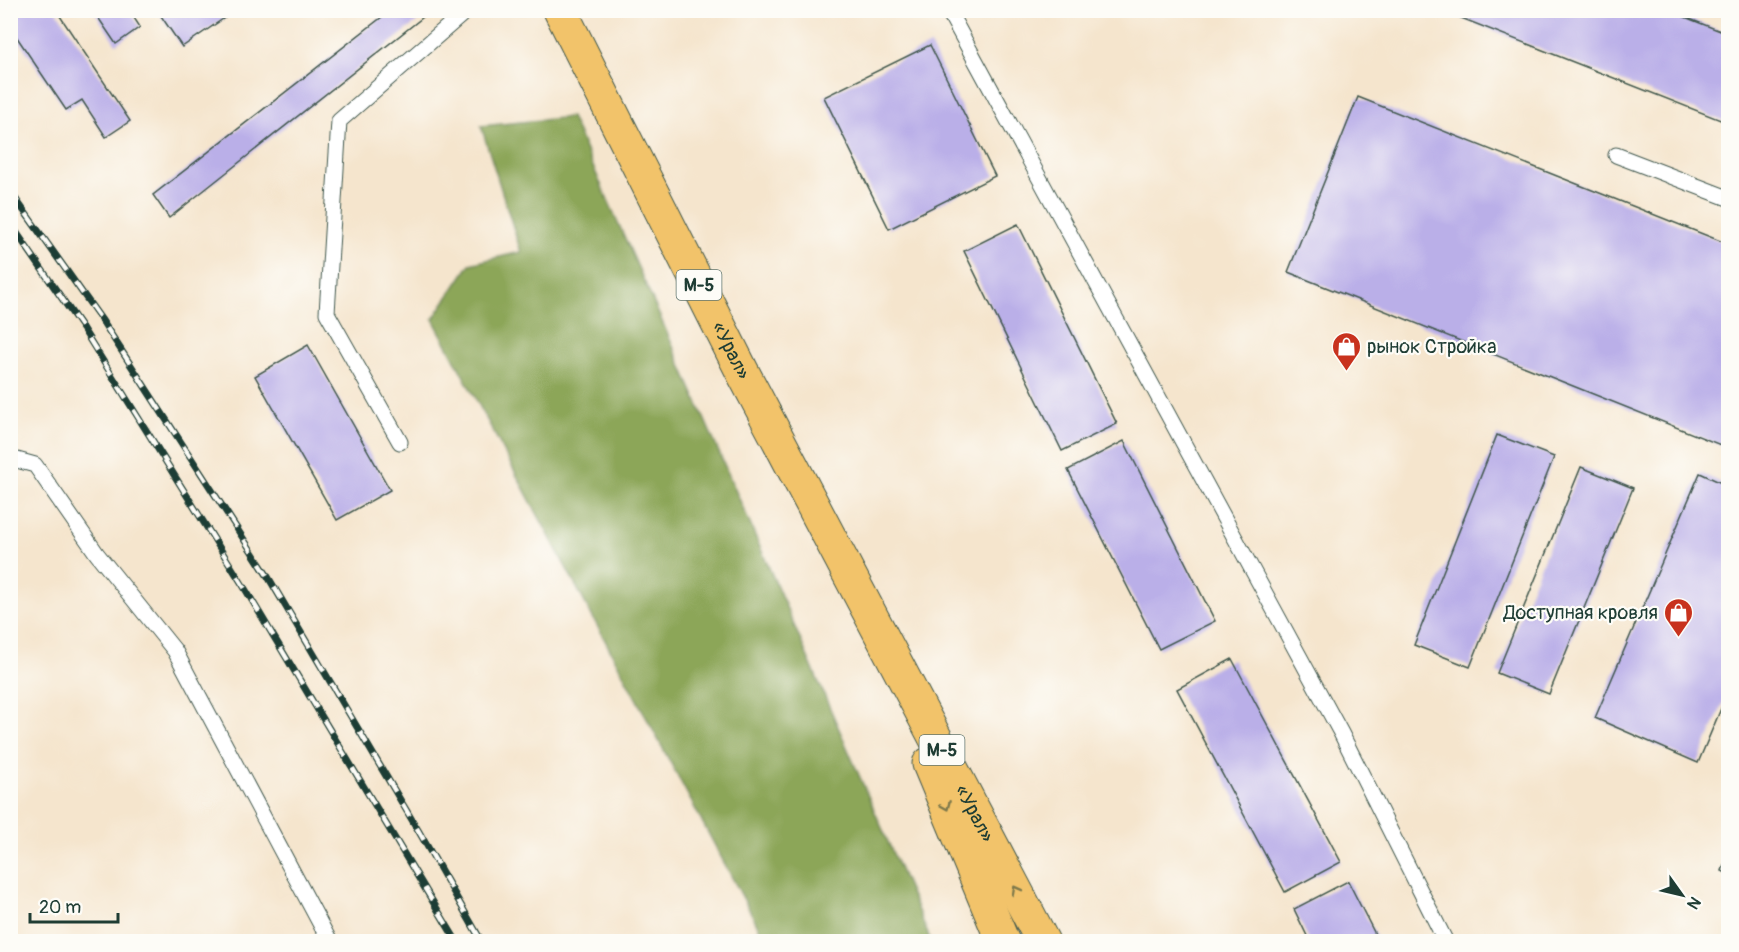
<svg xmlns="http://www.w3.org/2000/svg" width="1739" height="952" font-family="Pangolin,sans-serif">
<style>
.forest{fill:#8ca658;stroke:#567246;stroke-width:1.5}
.building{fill:#baafe8}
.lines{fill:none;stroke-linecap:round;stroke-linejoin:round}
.service-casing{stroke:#3f564b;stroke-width:17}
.trunk-casing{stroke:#3f564b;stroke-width:35}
.service{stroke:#fff;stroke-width:15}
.trunk{stroke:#f2c36a;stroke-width:33}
.rail-casing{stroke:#1f3d34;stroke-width:7}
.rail{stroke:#fdfcf7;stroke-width:4.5;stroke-dasharray:14;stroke-linecap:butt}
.oneway{stroke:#7e794c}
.labels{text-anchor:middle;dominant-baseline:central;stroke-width:4.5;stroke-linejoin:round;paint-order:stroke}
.shield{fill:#fdfcf7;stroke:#62766e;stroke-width:1.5}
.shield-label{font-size:18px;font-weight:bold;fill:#1f3d34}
.poi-label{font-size:20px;fill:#1f3d34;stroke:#fdfcf7;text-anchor:start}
.street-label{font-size:20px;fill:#1f3d34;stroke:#fdfcf7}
</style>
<rect width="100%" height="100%" fill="#fdfcf7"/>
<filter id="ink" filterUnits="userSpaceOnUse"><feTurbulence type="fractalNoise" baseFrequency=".0167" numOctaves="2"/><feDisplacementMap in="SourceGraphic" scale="12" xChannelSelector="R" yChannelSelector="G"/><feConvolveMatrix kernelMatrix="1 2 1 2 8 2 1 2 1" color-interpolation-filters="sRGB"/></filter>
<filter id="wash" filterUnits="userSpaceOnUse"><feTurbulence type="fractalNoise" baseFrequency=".008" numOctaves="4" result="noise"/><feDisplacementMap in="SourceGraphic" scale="24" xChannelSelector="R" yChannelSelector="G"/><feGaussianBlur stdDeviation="1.35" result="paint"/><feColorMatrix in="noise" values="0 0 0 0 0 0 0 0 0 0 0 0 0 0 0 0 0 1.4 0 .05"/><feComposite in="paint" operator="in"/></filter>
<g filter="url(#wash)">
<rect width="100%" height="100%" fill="#f5e5cd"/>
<path class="forest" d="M571,117L665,328L931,941H766L433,319L470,264L521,252L481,126Z"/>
<g id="blocks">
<path class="building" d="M10,10H56L130,121L106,137L82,100L66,110L10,27Z
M93,10H129L140,27L116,44Z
M157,10H236L182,47Z
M391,10H432L169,218L153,195Z
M1441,10H1667L1728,34V123Z
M930,45L995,176L889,229L824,97Z
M1358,97L1728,244V448L1288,272Z
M1018,224L1117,424L1062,451L964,251Z
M308,345L390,490L337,520L255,376Z
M1497,435L1554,457L1470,667L1414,645Z
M1124,441L1215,621L1159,649L1068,470Z
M1581,467L1633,488L1549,694L1497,673Z
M1700,473L1728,486V692L1698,763L1595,718Z
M1232,659L1341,862L1285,892L1177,689Z
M1728,855V874L1722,871Z
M1348,881L1379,942H1310L1294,909Z"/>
</g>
</g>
<g filter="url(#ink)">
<use href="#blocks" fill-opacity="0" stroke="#3f564b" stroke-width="1.5"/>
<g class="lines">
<defs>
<path id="service" d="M948,10L1341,733L1446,942
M1616,155L1728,198
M400,442L327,313L339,121L467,10
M10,458L35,465L97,554L175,651L330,942"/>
<g id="trunk">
<path id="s1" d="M560,10L742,371L1043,942"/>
<path d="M929,764L1003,942"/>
</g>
</defs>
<use href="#service" class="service-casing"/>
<use href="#trunk" class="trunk-casing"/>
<use href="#service" class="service"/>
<use href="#trunk" class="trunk"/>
<defs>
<path id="rail" d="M10,191L101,319L267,575L418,830L482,942
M10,223L83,329L244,587L457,942"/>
</defs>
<use href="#rail" class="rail-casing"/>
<use href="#rail" class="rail"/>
</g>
<defs><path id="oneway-chevron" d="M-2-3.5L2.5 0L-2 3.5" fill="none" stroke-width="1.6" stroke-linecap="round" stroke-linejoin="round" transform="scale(1.5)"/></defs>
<g class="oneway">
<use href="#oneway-chevron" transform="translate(946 806) rotate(67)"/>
<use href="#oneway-chevron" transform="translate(1016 890) rotate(-118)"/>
</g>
</g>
<defs>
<symbol id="shop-pin" viewBox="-11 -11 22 30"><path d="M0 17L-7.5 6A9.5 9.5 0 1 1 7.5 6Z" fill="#c8321e" stroke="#fdfcf7"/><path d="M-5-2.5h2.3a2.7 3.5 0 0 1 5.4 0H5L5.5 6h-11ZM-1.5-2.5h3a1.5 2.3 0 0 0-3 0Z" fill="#fff"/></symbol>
</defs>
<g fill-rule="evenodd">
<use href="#shop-pin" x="1330" y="330" width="33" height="45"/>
<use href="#shop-pin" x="1662" y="596" width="33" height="45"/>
</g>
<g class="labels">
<g class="shield">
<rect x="676.5" y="270" width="45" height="30" rx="4.5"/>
<rect x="919.5" y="735" width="45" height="30" rx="4.5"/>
</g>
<g class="shield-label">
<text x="699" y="285">М-5</text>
<text x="942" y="750">М-5</text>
</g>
<g class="poi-label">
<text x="1367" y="346">рынок Стройка</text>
<text x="1658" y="612" text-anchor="end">Доступная кровля</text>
</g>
<g class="street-label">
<text stroke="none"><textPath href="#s1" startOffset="381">«Урал»</textPath></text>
<text stroke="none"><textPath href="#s1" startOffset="904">«Урал»</textPath></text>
</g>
</g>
<rect width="1739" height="952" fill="none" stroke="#fdfcf7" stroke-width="36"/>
<g transform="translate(1682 895) rotate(124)" stroke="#fdfcf7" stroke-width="4.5" paint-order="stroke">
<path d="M0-4.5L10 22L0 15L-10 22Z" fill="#1f3d34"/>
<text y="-9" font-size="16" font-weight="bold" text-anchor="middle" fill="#1f3d34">N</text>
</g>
<path d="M30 913v9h88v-9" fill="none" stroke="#1f3d34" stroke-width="3"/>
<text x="39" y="913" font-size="18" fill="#1f3d34" stroke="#fdfcf7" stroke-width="4.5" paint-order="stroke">20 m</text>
</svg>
